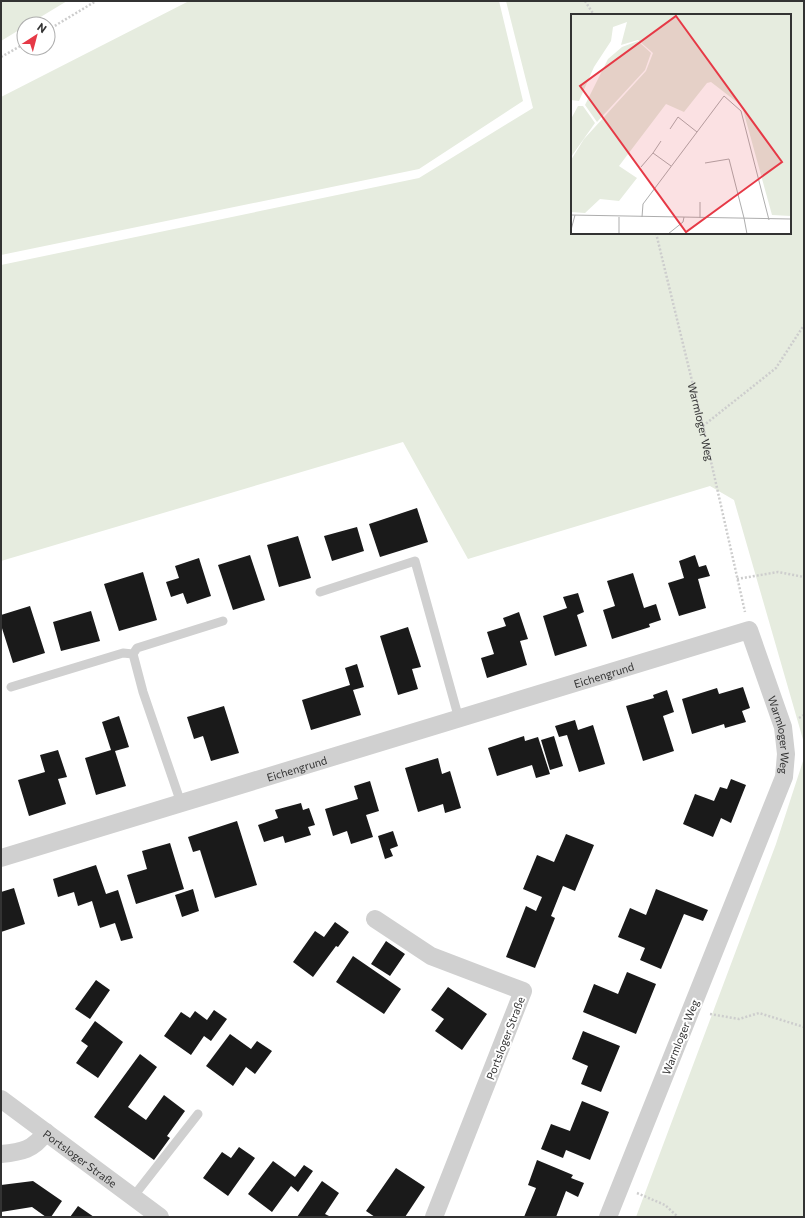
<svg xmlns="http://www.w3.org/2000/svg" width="805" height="1218" font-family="Commissioner,sans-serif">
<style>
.green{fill:#e6ecdf;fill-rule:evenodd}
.building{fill:#1a1a1a}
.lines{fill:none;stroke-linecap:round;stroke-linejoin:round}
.path{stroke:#cdcdcd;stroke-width:2.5;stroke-dasharray:2 2;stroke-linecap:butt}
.service{stroke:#d0d0d0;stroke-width:9}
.minor{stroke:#d0d0d0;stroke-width:18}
.labels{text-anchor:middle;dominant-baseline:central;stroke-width:4;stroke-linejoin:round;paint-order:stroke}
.street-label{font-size:11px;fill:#333;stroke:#fff}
.inset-road{fill:none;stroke:#adadad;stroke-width:1}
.view{fill:#e63946;fill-opacity:0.15;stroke:#e63946;stroke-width:2}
.inset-edge{fill:none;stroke:#333;stroke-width:2}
</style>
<rect width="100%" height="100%" fill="#fff"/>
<path class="green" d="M1,1H67L29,24H24V27L1,41Z
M189,1H499L523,101L419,169L1,255V97Z
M506,1H804V743L734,500L710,486L468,559L403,442L1,561V265L419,178L533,108ZM572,15H790V233H572Z
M804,758V1217H636L776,844Z"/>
<path class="building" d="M417,508L428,542L380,557L369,524Z
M357,527L364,551L332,561L324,536Z
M298,536L311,578L279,587L267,545Z
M250,555L265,600L233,610L218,565Z
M695,555L699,567L706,565L710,576L698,579L706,608L679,616L668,583L684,578L679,561Z
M199,558L211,596L187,604L183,593L171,597L166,582L179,578L175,566Z
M143,572L157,620L119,631L104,584Z
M633,573L644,608L656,604L661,620L649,624L650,627L612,639L603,610L615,606L607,581Z
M578,593L584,612L577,615L587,646L555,656L543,616L567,608L563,597Z
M30,606L45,653L13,663L1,625V615Z
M91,611L100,641L61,651L53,622Z
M519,612L528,639L520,641L527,665L487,678L481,658L494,654L487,632L506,626L503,618Z
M408,627L421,667L412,669L418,689L398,695L380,636Z
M357,664L364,687L353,690L361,715L311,730L302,700L350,685L345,668Z
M743,687L750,708L742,711L746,722L725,728L724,724L692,734L682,699L717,688L719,694Z
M667,690L674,712L663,716L674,751L643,761L626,706L654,698L653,695Z
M224,706L239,753L211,761L203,736L194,739L187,717Z
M119,716L129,747L115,751L126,786L96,795L85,758L111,750L102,722Z
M575,720L578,730L593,725L605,764L579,772L567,735L559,737L555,726Z
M524,736L525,741L538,737L550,774L536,778L532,765L497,776L488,748Z
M554,736L563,766L550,770L541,740Z
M58,750L67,777L58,779L66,804L29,816L18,780L45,772L40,755Z
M438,758L442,774L450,771L461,808L445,813L443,804L418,812L405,768Z
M731,779L746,785L731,823L721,818L713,837L683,824L695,794L714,801L720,787L727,789Z
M370,781L379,811L366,815L373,837L351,844L347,831L333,836L325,809L358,799L354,786Z
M301,803L303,810L309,808L315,825L308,827L311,835L285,843L283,836L264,842L258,825L278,818L275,810Z
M237,821L257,885L215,898L200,850L193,852L188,837Z
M393,831L398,846L390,849L393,856L385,859L378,836Z
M566,834L594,845L575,891L563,886L551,916L555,918L535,968L506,957L526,906L536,911L542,897L523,889L537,855L554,862Z
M170,843L184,889L136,904L127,875L147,869L142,851Z
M96,865L106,894L118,890L133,938L121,941L115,923L100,928L92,901L78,906L74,892L58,897L53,879Z
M14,888L25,924L1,932V892Z
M193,889L199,911L182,917L175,895Z
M656,889L708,910L703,921L684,914L661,969L640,960L645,948L618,937L630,908L646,915Z
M335,922L349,932L338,947L336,946L313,977L293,962L315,931L324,937Z
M386,941L405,954L390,976L371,964Z
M353,956L401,989L384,1014L336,982Z
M627,972L656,984L636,1034L583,1012L594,984L618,994Z
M96,980L110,990L90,1019L75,1009Z
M448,987L487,1014L462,1050L435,1031L444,1019L431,1010Z
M214,1010L227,1019L211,1041L204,1036L191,1055L164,1036L181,1012L190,1018L195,1011L207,1020Z
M95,1021L123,1042L98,1078L76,1063L88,1046L81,1041Z
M583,1031L620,1046L601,1092L581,1084L588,1066L572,1059Z
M230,1034L251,1049L257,1041L272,1051L255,1074L246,1067L233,1086L206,1066Z
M140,1054L157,1067L128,1107L146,1120L164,1095L185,1111L167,1136L170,1138L154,1160L94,1117Z
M582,1101L609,1112L590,1160L566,1150L563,1158L541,1149L551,1124L570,1131Z
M239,1147L255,1158L228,1196L203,1178L222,1152L231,1158Z
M537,1160L573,1175L571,1178L584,1183L578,1197L566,1191L556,1217H524L536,1188L528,1185Z
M273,1161L295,1177L304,1165L313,1171L298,1192L291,1186L272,1212L248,1194Z
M396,1168L425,1187L405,1217H375L366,1211Z
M33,1181L62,1201L51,1217H46L32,1207L1,1212V1185Z
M322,1181L339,1193L325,1214L329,1216L297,1217Z
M78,1206L94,1217H70Z"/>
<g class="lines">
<g class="path">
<path d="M585,1L594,15"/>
<path d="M48,30L96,1"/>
<path d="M1,57L24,44"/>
<path id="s1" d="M656,233L703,426L745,612"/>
<path d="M703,426L776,368L804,325"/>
<path d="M737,579L778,572L804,577"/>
<path d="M799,718L804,715"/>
<path d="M710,1014L739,1019L759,1013L804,1027"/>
<path d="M637,1193L665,1205L678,1217"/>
</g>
<path class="service" d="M320,592L415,561L459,719
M133,654L137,648L223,621
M11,687L123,653L133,654L143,692L181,803
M133,1197L198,1114"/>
<g class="minor">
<path id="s2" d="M1,858L749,630L783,727L786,754L784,777L608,1217"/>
<path d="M375,919L431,956L523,991L434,1217"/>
<path id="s3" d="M1,1099L160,1217"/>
<path d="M1,1154C22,1152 33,1150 46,1132"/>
</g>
</g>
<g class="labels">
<g class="street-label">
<text stroke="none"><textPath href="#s1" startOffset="194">Warmloger Weg</textPath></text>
<text stroke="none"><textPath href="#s2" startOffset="630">Eichengrund</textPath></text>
<text stroke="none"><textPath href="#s2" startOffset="892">Warmloger Weg</textPath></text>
<text stroke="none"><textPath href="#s2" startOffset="309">Eichengrund</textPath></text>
<text transform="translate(680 1037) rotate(-68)">Warmloger Weg</text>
<text transform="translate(505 1038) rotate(-69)">Portsloger Straße</text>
<text stroke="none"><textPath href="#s3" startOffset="99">Portsloger Straße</textPath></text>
</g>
</g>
<g transform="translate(571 14)">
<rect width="220" height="220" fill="#fff"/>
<path d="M0,0H220V202L201,201L171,92L140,68L136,69L113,98L95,90L48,152L66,164L48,187L29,185L14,199L0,198V146L13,125L75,57L82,39L67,26L50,31L56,8L42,13L40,27L23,53L8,87L0,86ZM67,27L80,39L74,56L26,108L14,91L37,45L51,33ZM7,92H12L24,109L0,143V105Z" fill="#e6ecdf"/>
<path class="inset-road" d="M99,115L107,103L126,118M82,139L90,127M134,149L158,145L173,204M70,153L82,139L100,152M0,201L220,205M71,203L72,190L153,82L170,97L198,206M129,204V188M173,204L176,220M0,216L4,201M48,220V203M97,220L112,208L113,203"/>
<path class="view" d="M105,2L211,148L115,218L9,72Z"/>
<rect width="220" height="220" class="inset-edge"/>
</g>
<rect width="805" height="1218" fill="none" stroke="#333333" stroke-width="4"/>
<g transform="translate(36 36) rotate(36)"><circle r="19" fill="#ffffff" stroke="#adadad"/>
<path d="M0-3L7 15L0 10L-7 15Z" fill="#e63946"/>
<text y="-6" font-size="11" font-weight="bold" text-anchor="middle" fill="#333333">N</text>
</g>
</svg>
